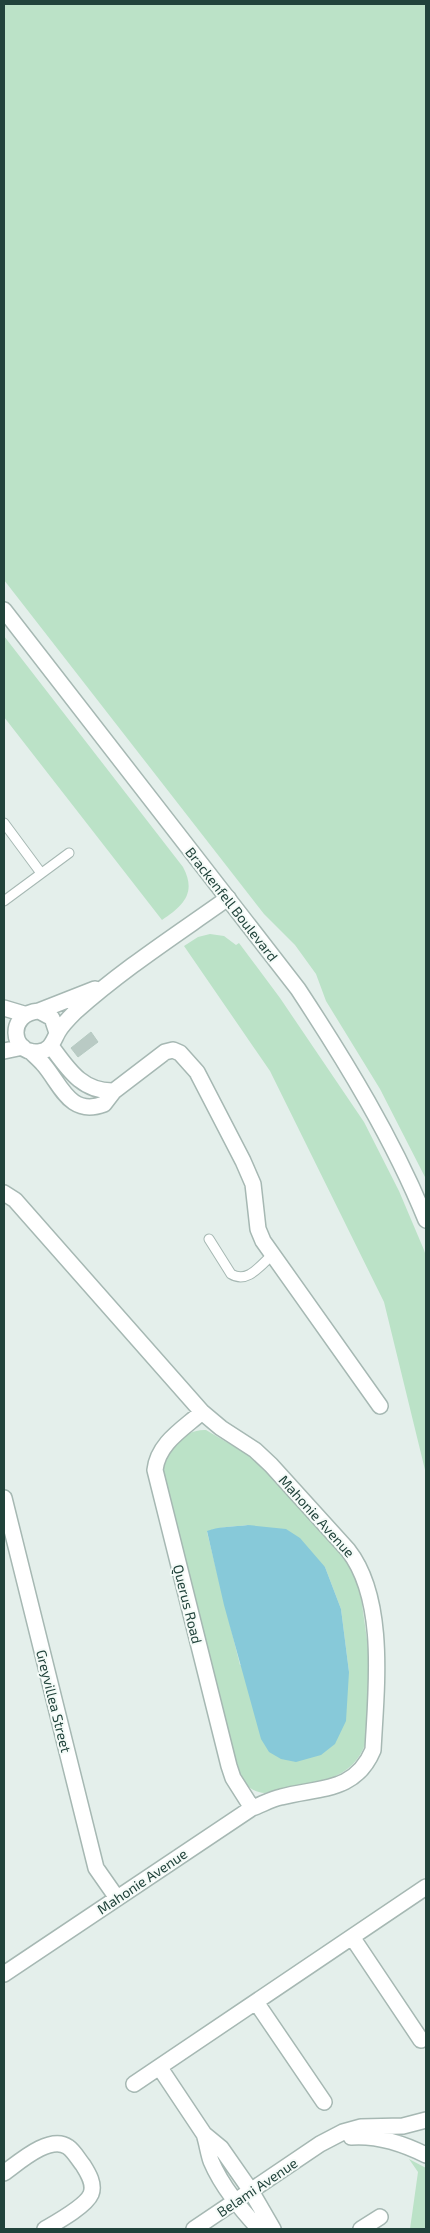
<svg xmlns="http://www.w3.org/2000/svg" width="430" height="2233" font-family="'Exo 2',sans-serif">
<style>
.green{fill:#bbe2c7;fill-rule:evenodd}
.water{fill:#87c9d9}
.building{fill:#b9cac4;stroke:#b6cac2}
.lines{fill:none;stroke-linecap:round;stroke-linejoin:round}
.service-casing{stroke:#a6b8b3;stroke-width:11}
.minor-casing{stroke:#a6b8b3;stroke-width:18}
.tertiary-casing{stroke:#a6b8b3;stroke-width:18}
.service{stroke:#fff;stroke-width:9}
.minor{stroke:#fff;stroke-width:15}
.tertiary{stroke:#fff;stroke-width:15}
.labels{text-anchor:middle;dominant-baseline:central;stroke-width:4;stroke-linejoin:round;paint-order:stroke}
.street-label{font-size:14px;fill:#21433b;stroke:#f5fbf8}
</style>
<rect width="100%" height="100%" fill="#e4efeb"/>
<path class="green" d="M4,4H426V1179L380,1089L326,1001L316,974L295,945L264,914L4,580Z
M4,636L183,867C197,893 183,906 162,920L4,717Z
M210,934L224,936L236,945L239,943L280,998L364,1122L399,1191L424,1250L426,1256V1474L384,1302L270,1071L184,946L198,937Z
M206,1430L245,1453L262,1465L342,1554L359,1583L370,1661L368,1736C362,1757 351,1770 331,1778L265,1793C245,1791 241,1778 235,1761L162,1468C170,1450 182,1429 206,1430ZM248,1525L325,1567L341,1609L349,1672L240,1665L207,1532C219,1526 234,1527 248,1525Z
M409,2159L426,2168V2229H410L418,2172Z"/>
<path class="water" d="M248,1525L286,1529L300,1538L325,1567L341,1609L349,1672L346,1721L335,1744L321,1755L296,1762L281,1759L269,1752L261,1739L224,1605L207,1531C219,1526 234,1527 248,1525Z"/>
<path class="building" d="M91,1032L98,1042L78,1057L71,1048Z"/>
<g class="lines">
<defs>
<path id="service" d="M4,823L41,873
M4,901L69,853
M209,1239L231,1274C247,1284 260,1266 272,1255"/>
<path id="minor" d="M4,1008L24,1014
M39,1011L95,989
M57,1033L52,1018L39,1011C7,1013 10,1054 38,1052C51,1051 53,1041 58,1032C62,1025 69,1018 75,1012C123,969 176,935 228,898
M51,1046C68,1069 82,1092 114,1091
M4,1051L23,1047
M30,1051C34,1055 40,1060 44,1065C61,1085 70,1117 104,1104L114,1091L165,1052L173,1050L180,1053L197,1072L243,1161L253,1184L258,1229L263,1241L380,1406
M4,1193L15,1200L202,1412L221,1428L255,1450L271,1465L348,1550C387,1600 376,1690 373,1750C355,1793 318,1787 281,1797C271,1799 261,1805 252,1808L4,1974
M202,1412C183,1429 158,1443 155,1470L229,1766L233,1778L252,1808
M4,1498L96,1868L117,1898
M352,1937L421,2040
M256,2002L324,2102
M160,2068L204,2134L221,2148L251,2191L273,2229
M134,2084L426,1887
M204,2134C207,2143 208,2152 211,2161C222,2187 241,2209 259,2229
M4,2173C18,2163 50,2134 68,2147C74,2151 78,2159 83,2165C88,2173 95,2184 91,2194C86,2206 57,2222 45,2229
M361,2229L380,2217"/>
<path id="tertiary" d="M4,610L298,989C346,1062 393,1139 426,1220
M351,2137C378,2135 402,2143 426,2155
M194,2229L320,2144L343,2132L361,2127L403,2126L426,2120"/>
</defs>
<use href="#service" class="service-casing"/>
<use href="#minor" class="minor-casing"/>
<use href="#tertiary" class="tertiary-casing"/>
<use href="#service" class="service"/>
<use href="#minor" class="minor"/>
<use href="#tertiary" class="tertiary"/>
</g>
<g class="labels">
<g class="street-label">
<text transform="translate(232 904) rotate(52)">Brackenfell Boulevard</text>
<text transform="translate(317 1516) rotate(48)">Mahonie Avenue</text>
<text transform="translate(188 1604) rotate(76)">Querus Road</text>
<text transform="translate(54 1701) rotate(76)">Greyvillea Street</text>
<text transform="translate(142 1881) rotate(-34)">Mahonie Avenue</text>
<text transform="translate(257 2187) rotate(-34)">Belami Avenue</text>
</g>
</g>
<rect width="430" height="2233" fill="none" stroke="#21433b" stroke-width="10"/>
</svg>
